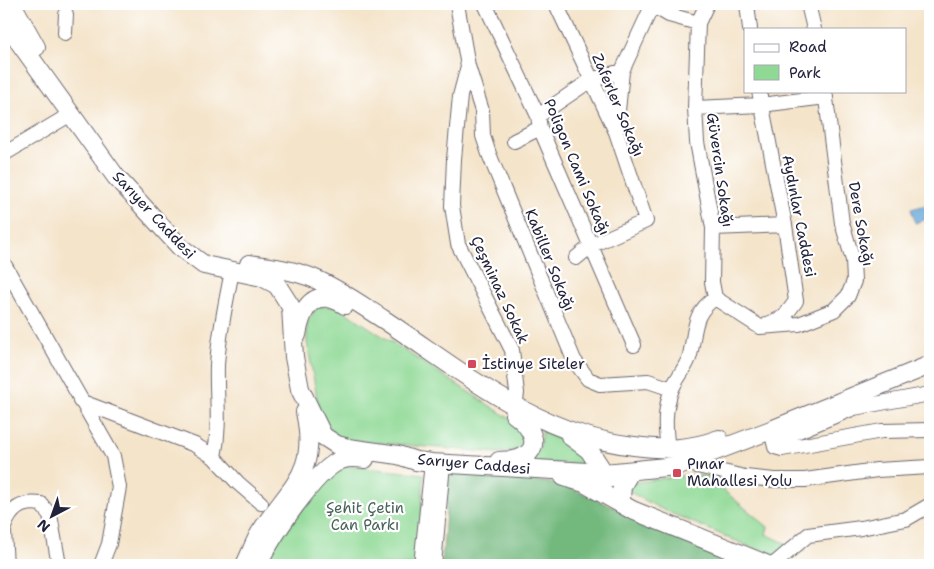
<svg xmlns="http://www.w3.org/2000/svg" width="934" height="569" font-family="'Shantell Sans',sans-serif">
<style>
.green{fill:#8fd995;stroke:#587e68}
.forest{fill:#73b97e;stroke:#4a6e5c}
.water{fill:#63a5d7;stroke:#426489}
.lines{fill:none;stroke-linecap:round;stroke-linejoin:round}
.minor-casing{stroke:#6c666d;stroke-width:16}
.major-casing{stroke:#6c666d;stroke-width:20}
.minor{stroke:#fff;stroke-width:14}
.major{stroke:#fff;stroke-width:18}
.poi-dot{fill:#d1495b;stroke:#fff;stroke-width:2}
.labels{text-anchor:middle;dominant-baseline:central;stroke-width:4.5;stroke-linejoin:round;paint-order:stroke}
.street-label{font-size:15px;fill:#22223b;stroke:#fff}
.poi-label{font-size:15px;fill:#22223b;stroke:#fff;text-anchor:start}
.park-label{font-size:15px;fill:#48625a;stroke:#fff}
</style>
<rect width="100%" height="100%" fill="#fff"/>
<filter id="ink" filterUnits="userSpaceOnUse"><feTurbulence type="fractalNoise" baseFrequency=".02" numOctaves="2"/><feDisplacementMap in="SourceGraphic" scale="10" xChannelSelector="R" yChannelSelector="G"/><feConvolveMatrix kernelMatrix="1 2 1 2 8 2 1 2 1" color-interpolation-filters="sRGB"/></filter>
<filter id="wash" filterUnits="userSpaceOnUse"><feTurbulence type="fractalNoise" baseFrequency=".0096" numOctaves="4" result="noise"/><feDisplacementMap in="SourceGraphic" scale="20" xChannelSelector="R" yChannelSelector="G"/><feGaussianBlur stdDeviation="1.12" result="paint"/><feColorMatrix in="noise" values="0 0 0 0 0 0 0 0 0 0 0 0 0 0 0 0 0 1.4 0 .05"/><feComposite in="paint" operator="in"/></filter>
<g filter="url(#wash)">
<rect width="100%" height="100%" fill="#f4e4ca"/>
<path class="green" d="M336,306L515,422L525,431L526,443L517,450L499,453L345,440L334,435L319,409L307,342V323L317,307Z
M542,431C562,439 576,448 590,465L529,462L540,448Z
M345,466L424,474L418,565H261L276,538L337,471Z
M689,475L720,478L723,490L768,527L766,534L787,544L776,558L659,508L630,492V483Z"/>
<path class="forest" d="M449,471L561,484L744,565H442Z"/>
<path class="water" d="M930,204V218L915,223L911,209Z"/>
</g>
<g filter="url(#ink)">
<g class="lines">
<defs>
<path id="minor" d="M457,4L468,66L460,96L454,159L452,206L458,244L512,350L517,393L515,407
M485,4L538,116L540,128L634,345
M556,4L616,132L646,221L592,245L576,258
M707,4L698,23L695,108L697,142L713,228L712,282L715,298
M747,4L750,29
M808,4L814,29
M652,5L669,15L698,23
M65,33L66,14
M468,66L482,111L483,136L489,154L574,360L588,379L600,384L648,381L672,389
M759,91L785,225L796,301L784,317L768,324
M695,108L761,105L826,97
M538,116L591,80L622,71
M616,131L622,71L653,4
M514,141L540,128
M4,154L71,114
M713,228L785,225
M4,264L113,456L119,487L109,544L101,565
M715,298L760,327
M760,327L799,324L834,310L848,296L854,281L853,260L842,223L825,91
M80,401L195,445L214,457L238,483L261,503
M771,430L775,447L782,449L882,431L930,430
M774,441L854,408L930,394
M668,449C665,428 664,409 672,389C677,377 687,367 690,355C696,330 692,314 715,298
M214,457C221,424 216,398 217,365C219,333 226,302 232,271
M684,463L745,477L774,480H805L877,470L930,467
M4,527C11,508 22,501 41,504L50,515L59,565
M4,532L6,565
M421,565L432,463
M434,565L443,464
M773,565L808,535L861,528L906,519L930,505"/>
<path id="major" d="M12,4L36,47
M4,15L12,32L116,177L180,247L204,265L262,277L277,285L291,307L294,357L300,389L323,436L337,445L348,448L398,455L416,461L432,463L605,473L676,466L771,430L930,365
M249,264C271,267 294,270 315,279C339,289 361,305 383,319C462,371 536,435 634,446C664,450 690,450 719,439
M297,335C302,307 314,286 345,305
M570,436L589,450L608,479
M499,461C505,460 512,461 518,459C546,449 530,425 514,414
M564,477L584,483L632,510L768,565
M621,498L622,486L630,472
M245,565C250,555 254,543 260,533C289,486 319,475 305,412
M258,565C270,539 315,470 341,460C348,457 357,458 365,459"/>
</defs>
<use href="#minor" class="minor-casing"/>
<use href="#major" class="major-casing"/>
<use href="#minor" class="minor"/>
<use href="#major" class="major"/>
</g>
</g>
<g class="poi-dot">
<rect x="467" y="359" width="10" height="10" rx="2.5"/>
<rect x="672" y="468" width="10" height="10" rx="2.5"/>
</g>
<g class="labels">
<g class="street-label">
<text transform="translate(618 105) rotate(67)">Zaferler Sokağı</text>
<text transform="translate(577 167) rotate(67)">Poligon Cami Sokağı</text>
<text transform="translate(720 170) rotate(82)">Güvercin Sokağı</text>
<text transform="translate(154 215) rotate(47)">Sarıyer Caddesi</text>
<text transform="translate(799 216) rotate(79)">Aydınlar Caddesi</text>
<text transform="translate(861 224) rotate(80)">Dere Sokağı</text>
<text transform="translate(550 260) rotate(68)">Kabiller Sokağı</text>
<text transform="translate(500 290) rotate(65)">Çeşminaz Sokak</text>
<text transform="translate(474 464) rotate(5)">Sarıyer Caddesi</text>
</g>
<g class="poi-label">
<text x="482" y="364">İstinye Siteler</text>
<text x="687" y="464">Pınar<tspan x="687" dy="17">Mahallesi Yolu</tspan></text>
</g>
<g class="park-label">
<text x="365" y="508">Şehit Çetin<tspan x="365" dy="17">Can Parkı</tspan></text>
</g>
</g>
<rect width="934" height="569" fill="none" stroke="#fff" stroke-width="20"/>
<rect x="744" y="28" width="162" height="65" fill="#ffffff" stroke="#a7a7b1"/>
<rect x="754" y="44" width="25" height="8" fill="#ffffff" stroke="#a7a7b1"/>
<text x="789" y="52" font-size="15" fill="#22223b">Road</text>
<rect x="754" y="65" width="25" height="15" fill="#8fd995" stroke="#a7a7b1"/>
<text x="789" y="78" font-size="15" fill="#22223b">Park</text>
<g transform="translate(52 516) rotate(221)" stroke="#ffffff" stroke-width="4" paint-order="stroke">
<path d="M0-4L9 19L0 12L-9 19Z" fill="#22223b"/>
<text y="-8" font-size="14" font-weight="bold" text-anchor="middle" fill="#22223b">N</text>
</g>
</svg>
